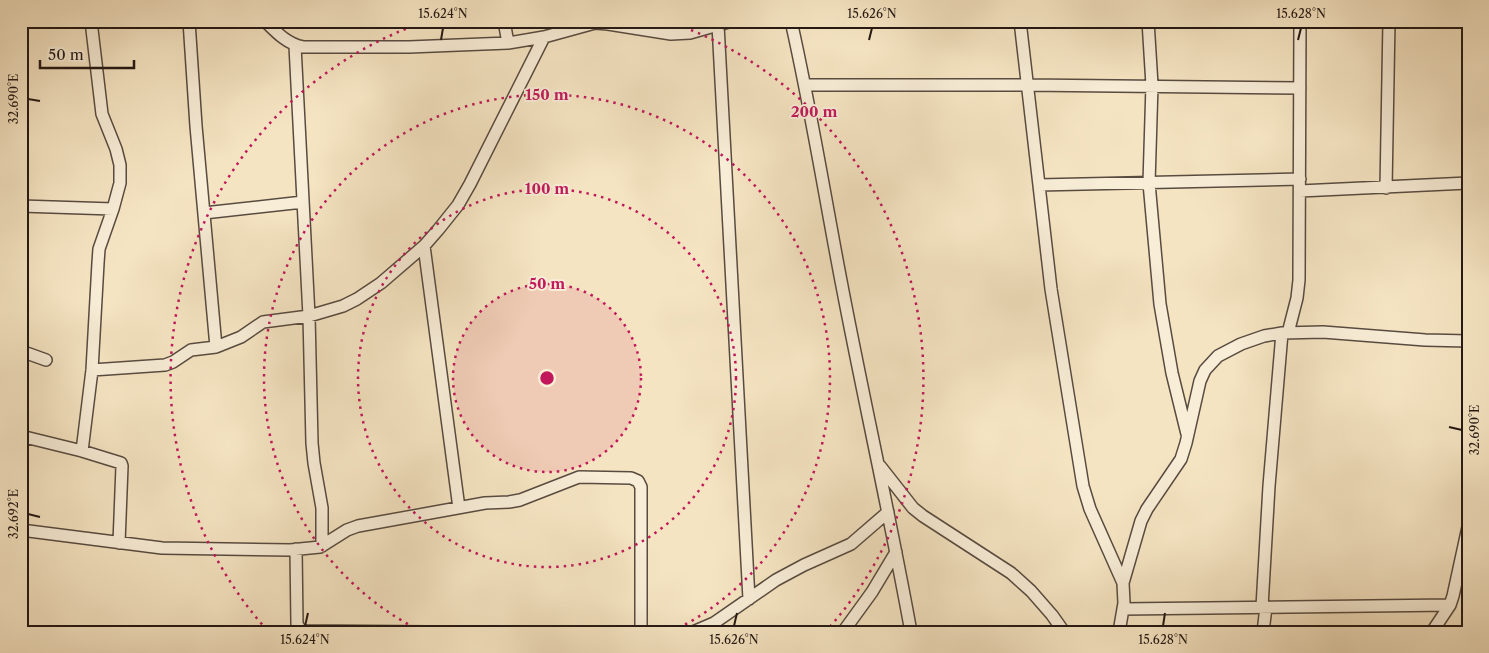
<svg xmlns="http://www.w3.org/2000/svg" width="1489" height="653" font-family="'Libre Caslon Text',serif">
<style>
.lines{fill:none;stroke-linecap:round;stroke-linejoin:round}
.minor-casing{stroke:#584b40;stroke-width:14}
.minor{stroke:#f8edd7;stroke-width:11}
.ticks{fill:none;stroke:#241814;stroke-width:2}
.ring{fill:none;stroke:#c2185b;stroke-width:2.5;stroke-dasharray:2.5 5}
.centre{fill:#c2185b;stroke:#f8edd7;stroke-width:2.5}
.ring-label{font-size:15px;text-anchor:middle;font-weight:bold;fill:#c2185b;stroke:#f8edd7;stroke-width:4;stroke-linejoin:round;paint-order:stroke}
.neatline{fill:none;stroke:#241814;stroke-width:2}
.ticks-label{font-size:12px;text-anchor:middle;fill:#241814}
</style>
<rect width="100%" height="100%" fill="#f5e4c2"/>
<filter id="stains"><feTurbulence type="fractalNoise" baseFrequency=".004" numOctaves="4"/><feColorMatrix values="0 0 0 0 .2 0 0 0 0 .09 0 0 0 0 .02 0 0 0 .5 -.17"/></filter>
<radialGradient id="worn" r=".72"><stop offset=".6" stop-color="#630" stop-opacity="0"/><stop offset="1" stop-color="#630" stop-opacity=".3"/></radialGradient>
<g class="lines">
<defs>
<path id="minor" d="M189,21L196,126L216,347
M265,21C276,32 287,44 303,47H409L508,43L544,37L595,23L608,24L671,34L690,33L732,21
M504,21L508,43
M791,21C811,109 825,198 842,286C864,401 890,516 911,632
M1020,21L1051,289L1083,486L1090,509L1123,583L1124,603L1119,632
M1148,21L1152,85L1149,183L1160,304L1172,373L1187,434
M718,25L749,599
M295,46L309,316L312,443L314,463L322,508V546
M805,85H1027L1300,88
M1039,185L1300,179
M1386,188L1389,21
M1300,191L1468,183
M21,206L113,209
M204,213L303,202
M424,246L459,508
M1288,333L1297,298L1299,280L1300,21
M21,351L46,360
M92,370L165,365L173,362L191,350L216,347L241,337L263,322L309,316L343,306L357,299L381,283L424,246L438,230L458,205L470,184L544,37
M21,436L82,451L121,463L122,466L119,543
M21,450L24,437
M82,451L92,370L98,263L99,249L113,209L120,183V165L116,149L102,114L91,21
M880,466L913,508L923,516L1011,573L1031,591L1052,615L1064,632
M21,530L162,548L290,550L320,547L347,530L358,526L485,503L509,502L520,500L579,477L631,478L638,481L641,487V632
M296,549L297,624L300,629L305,631L428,632
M1123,583L1141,521L1147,509L1181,459L1186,443L1200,381L1205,370L1218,356L1241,344L1264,336L1282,333L1323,332L1425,340L1468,341
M1262,607L1269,486L1282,333
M1123,609L1450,605
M693,632L714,623L776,580L804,565L851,544L888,512
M843,632L872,592L896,552
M1263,632L1266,607
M1432,632L1450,605L1453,596L1468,527"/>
</defs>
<use href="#minor" class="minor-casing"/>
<use href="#minor" class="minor"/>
</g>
<path class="ticks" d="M441,40L443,28M869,40L872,28M1298,40L1301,28M28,99L40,101M1449,427L1462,430M28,514L40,517M305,626L308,613M734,626L737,613M1163,626L1165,613"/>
<circle cx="547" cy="378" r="94" fill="#c2185b" fill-opacity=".12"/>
<g class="ring">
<circle cx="547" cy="378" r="94"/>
<circle cx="547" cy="378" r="189"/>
<path d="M421 631A283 283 0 1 1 673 631"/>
<path d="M267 630A377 377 0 0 1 424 22M670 22A377 377 0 0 1 827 630"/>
</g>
<circle cx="547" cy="378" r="8" class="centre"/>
<g class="ring-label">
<text x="547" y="100">150 m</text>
<text x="814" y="117">200 m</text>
<text x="547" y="194">100 m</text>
<text x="547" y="289">50 m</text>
</g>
<rect width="1489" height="653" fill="none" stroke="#f5e4c2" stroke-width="55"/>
<path d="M40 60v8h94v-8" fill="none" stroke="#241814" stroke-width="2.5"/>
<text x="48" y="60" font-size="15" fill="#241814" stroke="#f8edd7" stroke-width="4" paint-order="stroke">50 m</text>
<rect x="28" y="28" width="1434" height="598" class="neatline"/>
<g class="ticks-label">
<text x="443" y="18">15.624°N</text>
<text x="872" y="18">15.626°N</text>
<text x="1301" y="18">15.628°N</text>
<text transform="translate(14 99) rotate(-90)" y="4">32.690°E</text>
<text transform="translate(1475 430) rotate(-90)" y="4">32.690°E</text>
<text transform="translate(14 514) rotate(-90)" y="4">32.692°E</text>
<text x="305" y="644">15.624°N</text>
<text x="734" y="644">15.626°N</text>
<text x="1163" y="644">15.628°N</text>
</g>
<rect width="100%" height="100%" filter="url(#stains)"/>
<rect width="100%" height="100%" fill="url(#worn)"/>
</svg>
